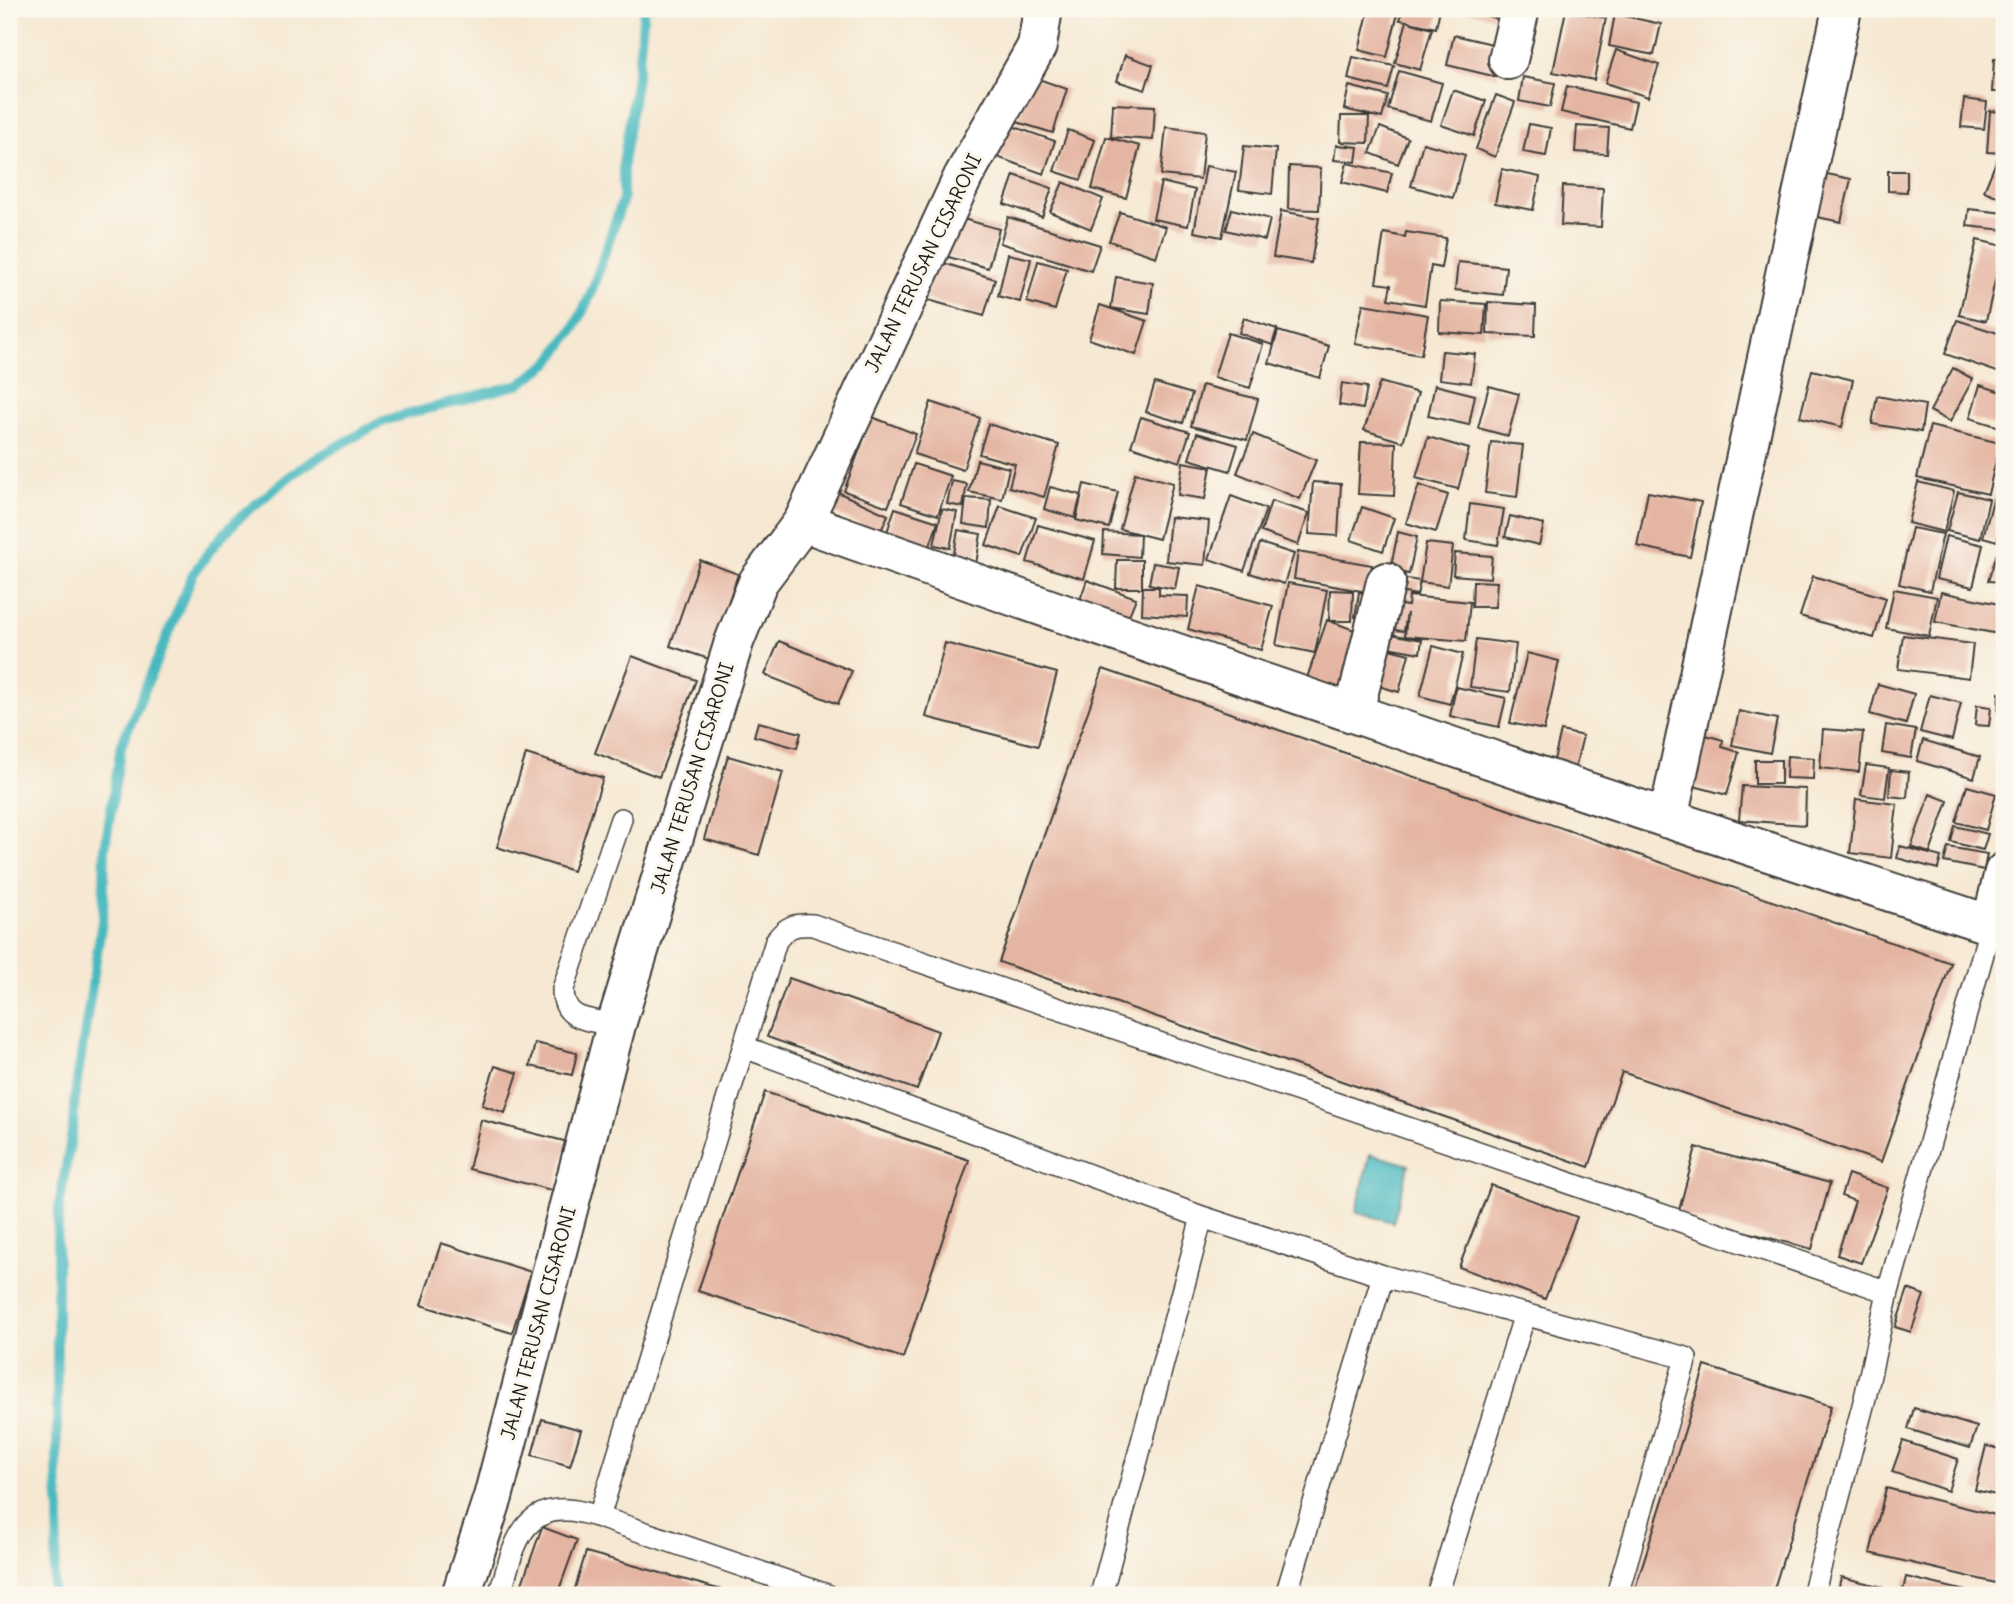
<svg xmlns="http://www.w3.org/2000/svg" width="2013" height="1604" font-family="Delius,sans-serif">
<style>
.water{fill:#49b9c0;stroke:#326a6e;stroke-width:2}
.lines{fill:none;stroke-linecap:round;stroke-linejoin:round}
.stream{stroke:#49b9c0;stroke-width:10}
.building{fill:#e5b5a3}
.lane-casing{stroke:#3d3b37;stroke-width:24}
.street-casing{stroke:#3d3b37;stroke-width:42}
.lane{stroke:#fff;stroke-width:21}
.street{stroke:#fff;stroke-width:38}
.labels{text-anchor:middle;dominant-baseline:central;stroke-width:6;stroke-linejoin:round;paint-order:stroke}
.street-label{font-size:19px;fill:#1c1c1c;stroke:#fbf7ec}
</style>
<rect width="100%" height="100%" fill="#fbf7ec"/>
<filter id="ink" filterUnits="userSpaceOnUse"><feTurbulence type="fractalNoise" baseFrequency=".0143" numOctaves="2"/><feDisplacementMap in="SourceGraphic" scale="14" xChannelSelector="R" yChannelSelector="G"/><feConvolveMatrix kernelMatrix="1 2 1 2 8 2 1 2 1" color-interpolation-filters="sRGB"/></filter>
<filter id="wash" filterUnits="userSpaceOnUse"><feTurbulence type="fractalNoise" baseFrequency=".00686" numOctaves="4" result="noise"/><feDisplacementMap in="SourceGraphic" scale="28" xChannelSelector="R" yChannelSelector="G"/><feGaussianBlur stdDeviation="1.57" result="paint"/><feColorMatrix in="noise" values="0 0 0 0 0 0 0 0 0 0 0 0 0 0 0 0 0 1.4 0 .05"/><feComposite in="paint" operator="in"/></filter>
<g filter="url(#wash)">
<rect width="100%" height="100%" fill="#f6e8d2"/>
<path class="water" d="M1370,1154L1409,1165L1393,1222L1356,1212Z"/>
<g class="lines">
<path class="stream" d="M52,1595L60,1511L57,1477V1238L60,1201L73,1126L75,1095L103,915L105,848L121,746L193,574L214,545L239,518L294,473L322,455L383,421L520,384L549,363L575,327L590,296L623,199V163L638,70L644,9"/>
</g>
<g id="blocks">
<path class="building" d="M1369,9H1399L1387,57L1359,50Z
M1403,9H1440L1436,28L1409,22L1432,29L1420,70L1395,63L1407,21L1400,20Z
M1461,9H1505L1502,20Z
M1630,9H1662L1660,16Z
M1566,10L1606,18L1594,80L1553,72Z
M1615,14L1661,24L1654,55L1609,46Z
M1454,35L1505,47L1497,77L1447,65Z
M1616,50L1659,65L1648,97L1605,83Z
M1125,55L1153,65L1145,90L1117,81Z
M1353,57L1394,66L1388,89L1348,79Z
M1994,59L2004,60V92H1992Z
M1399,71L1442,83L1431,121L1388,109Z
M1033,77L1067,89L1053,133L1017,122Z
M1523,77L1555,83L1550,107L1519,101Z
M1349,86L1388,96L1382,118L1344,109Z
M1567,86L1636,102L1630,128L1561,112Z
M1453,90L1486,101L1474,136L1441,125Z
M1496,95L1515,102L1495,157L1476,149Z
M1964,99L1987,102L1984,129L1961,127Z
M1113,104L1155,106L1153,140L1111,137Z
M1990,111L2004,112V153L1987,152Z
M1341,116H1369L1368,143L1340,142Z
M1529,124L1551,128L1546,156L1523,152Z
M1009,125L1055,141L1044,174L997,157Z
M1577,126L1609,128L1607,154L1575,152Z
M1166,127L1205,132L1200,179L1161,175Z
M1380,127L1408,138L1398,164L1370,153Z
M1068,130L1095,140L1081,180L1054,171Z
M1106,137L1140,146L1126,198L1092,189Z
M1423,143L1465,155L1453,198L1411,186Z
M1336,145L1358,147L1356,162L1334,160Z
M1244,146L1276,149L1272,194L1239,190Z
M1998,157L2004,160V199L1984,191Z
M1347,163L1392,173L1387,193L1342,182Z
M1206,166L1236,172L1222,237L1194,232Z
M1289,166L1321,168L1319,210L1288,209Z
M1502,169L1540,177L1533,210L1495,203Z
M1813,171L1851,179L1841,222L1803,214Z
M1888,171H1907V192L1888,191Z
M1014,175L1052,188L1042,217L1004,204Z
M1063,182L1103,199L1091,229L1050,212Z
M1161,182L1195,190L1188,226L1153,219Z
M1563,186L1603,188L1601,227L1561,225Z
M1232,209L1270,219L1265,240L1226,230Z
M1969,209L2004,213V230L1967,226Z
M1281,211L1319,218L1311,263L1273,257Z
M1120,212L1166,227L1156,257L1109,241Z
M956,217L999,229L988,268L945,256Z
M1008,217L1100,245L1091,271L1000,243Z
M1406,232L1446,238L1441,268L1431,266L1425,305L1388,299L1391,285L1376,283L1384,233L1405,237Z
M1977,240L2003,246L1986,321L1959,315Z
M1008,254L1031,259L1020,302L998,296Z
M937,261L995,279L984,316L925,299Z
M1038,261L1067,269L1055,310L1027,302Z
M1458,262L1506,267L1503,295L1455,290Z
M1116,277L1153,283L1149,314L1111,308Z
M1440,301L1486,304L1484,335L1439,332Z
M1488,302L1536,305L1535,336L1487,334Z
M1363,304L1428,315L1421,355L1355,344Z
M1100,305L1147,321L1136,355L1089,339Z
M1244,318L1277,329L1272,345L1239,333Z
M1957,320L2004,335V361L2000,373L1945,354Z
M1278,331L1329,346L1320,378L1269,363Z
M1228,333L1263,344L1250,388L1214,377Z
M1442,351L1475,354L1471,383L1439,379Z
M1953,368L1973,379L1950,422L1930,411Z
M1812,370L1853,380L1842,427L1800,417Z
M1380,382L1418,393L1403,442L1364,430Z
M1155,383L1192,394L1183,423L1146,412Z
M1342,383L1367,387L1363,409L1339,405Z
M1202,385L1258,399L1247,440L1191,426Z
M1435,385L1475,395L1469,425L1428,416Z
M1980,385L2004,393L2003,428L1970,418Z
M1489,386L1519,394L1508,436L1478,428Z
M1877,396L1925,405L1921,432L1872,424Z
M931,402L980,418L963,470L914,454Z
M872,417L916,434L888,507L844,491Z
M1141,417L1190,432L1180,462L1131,446Z
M988,424L1059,445L1044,497L1009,487L1015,464L979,454Z
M1930,426L2000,443L1988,494L1917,478Z
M1197,433L1238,445L1230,471L1189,459Z
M1253,434L1316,460L1300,499L1237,473Z
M1428,437L1469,449L1458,489L1416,478Z
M1361,442L1396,443L1394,496L1358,494Z
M1491,442L1523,445L1517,497L1485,493Z
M2003,459H2004V489L1997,487Z
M977,460L1009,468L1002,499L969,492Z
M1183,462L1211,467L1205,499L1178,495Z
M914,464L951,476L938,515L901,503Z
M1135,473L1173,483L1159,539L1120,529Z
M952,481L967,484L963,507L947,504Z
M1313,482L1341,484L1338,536L1309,534Z
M1918,482L1954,491L1944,532L1908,523Z
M1084,484L1118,492L1109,528L1076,520Z
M1419,485L1448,495L1436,532L1406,523Z
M1050,487L1081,495L1075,518L1044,509Z
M833,490L888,515L880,533L825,509Z
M1648,492L1701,502L1690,557L1637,546Z
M1958,492L1989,499L1980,539L1947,531Z
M1995,493L2004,496V514L1997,541L1983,537Z
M1231,496L1266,509L1244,571L1209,559Z
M966,498L991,500L989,528L963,524Z
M1271,501L1309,513L1298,545L1261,532Z
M1470,504L1504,509L1498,545L1466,540Z
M1000,506L1036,518L1022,557L986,545Z
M1362,507L1394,518L1383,551L1351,540Z
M895,508L938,522L930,546L887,532Z
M942,509L957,512L950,548L934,545Z
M1510,516L1544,524L1539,545L1505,537Z
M1170,517L1209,521L1205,565L1166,561Z
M1038,525L1095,541L1084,579L1027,562Z
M1912,528L1943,534L1930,591L1899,584Z
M958,530L981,534L976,564L953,559Z
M1104,532L1140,534L1139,557L1103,554Z
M1398,532L1417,537L1409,574L1390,571Z
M2004,532V582L1988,581Z
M1946,536L1983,545L1973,587L1936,579Z
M1260,543L1294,554L1284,584L1250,573Z
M1426,543L1453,546L1448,586L1420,582Z
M1298,552L1372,565L1367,592L1294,579Z
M1455,553L1492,556L1490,578L1453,575Z
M700,560L738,574L709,659L670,646Z
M1117,560H1142V588H1116Z
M1153,563L1179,567L1175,589L1149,584Z
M1813,576L1886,598L1874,638L1800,616Z
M1394,577L1420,581L1417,595L1392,591Z
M1087,580L1136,598L1128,618L1080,600Z
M1473,581L1497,582L1495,607H1472Z
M1288,583L1327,590L1315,653L1276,645Z
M1199,586L1273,606L1261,650L1188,629Z
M1143,587H1159V595L1188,596L1187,617L1142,614Z
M1894,589L1937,597L1929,636L1886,628Z
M1330,590L1353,591L1352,621H1329Z
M1359,592L1377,595L1373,620L1355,617Z
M1941,592L2004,605V635L1935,622Z
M1409,596L1470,602L1466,641L1405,636L1407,613L1404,631L1383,629L1386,603L1408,606Z
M1327,620L1365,634L1345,691L1307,678Z
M1380,632L1422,640L1420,653L1377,645Z
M1903,635L1973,644L1969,678L1898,669Z
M1476,639L1516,644L1510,692L1470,687Z
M779,641L852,671L838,704L765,675Z
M945,643L1057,673L1038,746L926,717Z
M1433,646L1463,654L1450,704L1420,696Z
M1381,647L1409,654L1399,692L1372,684Z
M1527,653L1559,661L1544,730L1510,723Z
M632,656L696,680L659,777L595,753Z
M1103,669L1951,963L1881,1162L1622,1072L1589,1167L999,962Z
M1878,684L1914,694L1906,724L1870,714Z
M1456,687L1506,698L1499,727L1450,716Z
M1999,693H2004V716L1998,715Z
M1930,695L1961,703L1952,740L1920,732Z
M1977,705L1991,707L1989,726L1975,725Z
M1739,711L1777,719L1770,753L1732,745Z
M758,722L801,733L797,748L754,736Z
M1886,725L1916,730L1911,758L1882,753Z
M1823,729L1863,732L1859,772L1820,768Z
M1561,731L1583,736L1575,768L1553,764Z
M1699,733L1723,740L1722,747L1739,752L1727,795L1694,786L1700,766L1691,764Z
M1923,740L1980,757L1974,778L1917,761Z
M526,754L603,778L573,871L497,847Z
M728,756L783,772L759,855L704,839Z
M1787,756L1814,758L1813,779L1786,778Z
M1755,760H1781V784H1755Z
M1866,765L1889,768L1885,798L1861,795Z
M1891,770L1909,772L1907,798L1889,796Z
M1742,786L1806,789L1805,825L1739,820Z
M1967,786L1996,794L1986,830L1956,822Z
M1930,794L1948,801L1930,853L1911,847Z
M1856,799L1897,804L1891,858L1850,853Z
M1955,826L1988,834L1983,850L1951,842Z
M1900,846L1941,857L1938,869L1897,858Z
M1948,847L1987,854L1984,870L1944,862Z
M789,978L938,1031L917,1090L767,1037Z
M535,1043L577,1053L572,1075L530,1066Z
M495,1066L518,1073L505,1113L482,1105Z
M765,1092L969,1160L903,1358L698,1291Z
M481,1120L568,1142L555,1191L469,1169Z
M1696,1147L1830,1183L1812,1249L1678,1214Z
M1848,1174L1888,1188L1861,1263L1837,1255L1855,1201L1841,1196Z
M1491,1185L1577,1217L1545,1299L1459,1267Z
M441,1243L531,1272L512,1333L421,1305Z
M1908,1289L1924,1295L1911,1332L1895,1327Z
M1705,1366L1831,1406L1772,1595H1633Z
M1914,1408L1977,1427L1970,1448L1908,1429Z
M542,1419L581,1430L570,1466L532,1455Z
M1903,1441L1958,1459L1948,1491L1892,1472Z
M1986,1446L2004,1450V1497L1975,1490Z
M1886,1488L2004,1517V1585L1870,1553Z
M542,1527L577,1540L557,1595H518Z
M586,1552L736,1594V1595H573Z
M1841,1577L1883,1587L1881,1595H1837Z
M1906,1577L1979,1594V1595H1902Z"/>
</g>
</g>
<g filter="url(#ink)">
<use href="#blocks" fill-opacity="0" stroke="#3d3b37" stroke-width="2"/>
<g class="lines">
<defs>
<path id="lane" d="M616,1025C589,1019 563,1022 563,989L621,819
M744,1047L1202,1217L1101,1595
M1202,1217L1383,1276L1686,1358L1617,1595
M599,1517L776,941C787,926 794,924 813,925L1888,1292
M499,1595C512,1558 517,1507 567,1510C577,1510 589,1514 599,1517L827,1595
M1286,1595L1383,1276
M1437,1595L1525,1314
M1813,1595L1865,1398L1888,1292L1991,925"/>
<path id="street" d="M1508,60L1520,9
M803,522C1197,663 1594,795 1991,925L2004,872
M1354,712L1386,582
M1668,819L1842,9
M461,1595L493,1497L616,1025L734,642L758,582L803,522L963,177L1037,46L1043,9"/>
</defs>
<use href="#lane" class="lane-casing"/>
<use href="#street" class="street-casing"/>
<use href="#lane" class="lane"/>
<use href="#street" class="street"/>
</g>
</g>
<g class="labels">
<g class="street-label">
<text transform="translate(923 263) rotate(-64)">JALAN TERUSAN CISARONI</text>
<text transform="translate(692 778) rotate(-73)">JALAN TERUSAN CISARONI</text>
<text transform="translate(538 1323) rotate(-75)">JALAN TERUSAN CISARONI</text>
</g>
</g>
<rect width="2013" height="1604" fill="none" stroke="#fbf7ec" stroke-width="35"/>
</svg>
